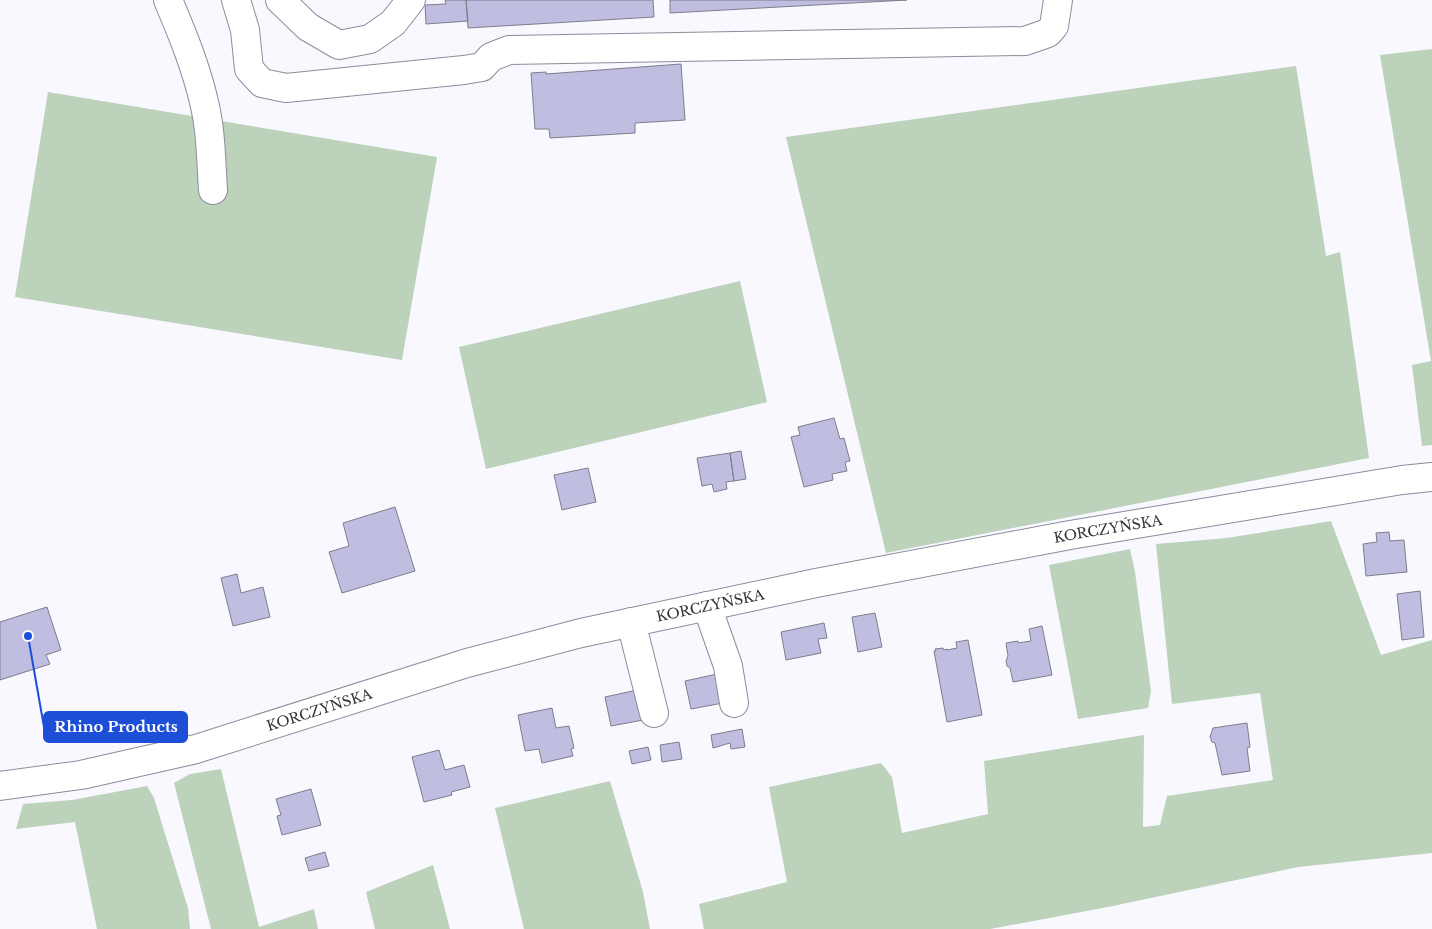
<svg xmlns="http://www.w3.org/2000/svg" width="1432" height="929" font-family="'Libre Baskerville',serif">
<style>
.green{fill:#bcd2bb}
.building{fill:#c0bee0;stroke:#7e7d8b}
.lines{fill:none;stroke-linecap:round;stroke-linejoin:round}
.minor-casing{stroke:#8d8c9a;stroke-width:30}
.major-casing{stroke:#8d8c9a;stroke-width:30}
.minor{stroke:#fff;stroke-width:28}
.major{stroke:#fff;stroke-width:28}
.labels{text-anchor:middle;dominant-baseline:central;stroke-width:4.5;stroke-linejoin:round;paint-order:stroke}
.street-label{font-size:14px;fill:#35353b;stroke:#fff}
.leader{fill:none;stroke:#1d4ed8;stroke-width:2}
.callout-dot{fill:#1d4ed8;stroke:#fff;stroke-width:2}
.callout{fill:#1d4ed8;stroke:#1d4ed8;stroke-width:2}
.callout-label{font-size:15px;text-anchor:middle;font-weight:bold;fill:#fff}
</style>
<rect width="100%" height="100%" fill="#f9f8ff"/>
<path class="green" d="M1432,49V445L1422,446L1412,365L1431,361L1380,55Z
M1296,66L1326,256L1340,252L1369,458L886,553L786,137Z
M48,92L437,157L402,360L15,297Z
M740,281L767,402L486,469L459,347Z
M1331,521L1381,655L1432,640V853L1298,867L1108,907L990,929H704L699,904L787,882L769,787L881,763L892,777L902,833L988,814L984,761L1144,735L1143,827L1160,825L1167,796L1273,780L1260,693L1172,704L1156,544L1227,538Z
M1130,549L1135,572L1151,691L1148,708L1078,719L1049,565Z
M221,769L259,927L314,909L318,929H211L174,783L190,774Z
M610,781L643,892L650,929H524L495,808Z
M147,786L154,798L188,908L190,929H97L75,822L16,829L23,804L72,800Z
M433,865L450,929H375L366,892Z"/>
<path class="building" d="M445,0H466L468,21L426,24L425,5L446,4Z
M466,0H653L654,17L468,28Z
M670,0H907L670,13Z
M681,64L685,120L635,123V133L550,138L549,129H535L531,73L546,72V74Z
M834,418L840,439L844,438L850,461L845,462L847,471L832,474L833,480L804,487L791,437L800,435L798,427Z
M741,451L746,479L734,481L730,453Z
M730,453L734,481L726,482L727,489L714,492L712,484L702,486L697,458Z
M588,468L596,502L562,510L554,475Z
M395,507L415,571L342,593L329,552L349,546L343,523Z
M1389,532L1390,541L1404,540L1407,572L1366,576L1363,544L1377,542L1376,533Z
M237,574L241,593L263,587L270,617L233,626L221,578Z
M1420,591L1424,637L1402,640L1397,594Z
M47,607L61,650L46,655L50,664L0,680V622Z
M875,613L882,647L858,652L852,617Z
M824,623L827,638L818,639L821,653L786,660L781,632Z
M1042,626L1052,675L1013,682L1010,668L1007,666L1006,661L1008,656L1006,643L1018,641V643L1031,641L1029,629Z
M968,640L982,715L947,722L934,651H936L935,649L943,648L944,650L947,649V650L957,648L956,642Z
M717,674L723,703L691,709L685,681Z
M637,690L643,720L611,726L605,697Z
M552,708L556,728L569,726L574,748L571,749L573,756L542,763L539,749L525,751L518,715Z
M1247,723L1250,747L1247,748L1250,771L1222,775L1215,743L1212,742L1210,737L1213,728Z
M742,729L745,747L731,749L730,743L713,748L711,735Z
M679,742L682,759L662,762L660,745Z
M648,747L651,760L632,764L629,751Z
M439,750L445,770L464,765L470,787L451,792L452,795L424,802L412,757Z
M311,789L321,825L282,835L277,816L281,815L276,799Z
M325,852L329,866L309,871L305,858Z"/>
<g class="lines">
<defs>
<path id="minor" d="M168,0C182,33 196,67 204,102C211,130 211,160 213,190
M236,0L245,30L249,69L262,83L286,88L464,70L482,67L491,57L509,50L1025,41L1048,33L1054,26L1058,0
M280,0L308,27L339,45L370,39L393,23L411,0
M707,606L728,666L734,703
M631,622L654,713"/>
<g id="major">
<path id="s1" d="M0,786L81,775L196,749L467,663L581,633L816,583L1070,535L1402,480L1432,477"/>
</g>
</defs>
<use href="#minor" class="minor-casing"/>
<use href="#major" class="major-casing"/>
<use href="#minor" class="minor"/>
<use href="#major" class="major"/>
</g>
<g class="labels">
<g class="street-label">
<text stroke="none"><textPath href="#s1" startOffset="1139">KORCZYŃSKA</textPath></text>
<text stroke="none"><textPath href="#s1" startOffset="734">KORCZYŃSKA</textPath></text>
<text stroke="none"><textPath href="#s1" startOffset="329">KORCZYŃSKA</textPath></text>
</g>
</g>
<path class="leader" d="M28 636L44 727"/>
<circle class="callout-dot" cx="28" cy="636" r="5"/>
<rect class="callout" x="44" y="712" width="143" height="30" rx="5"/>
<g class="callout-label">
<text x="116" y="732">Rhino Products</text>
</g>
</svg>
